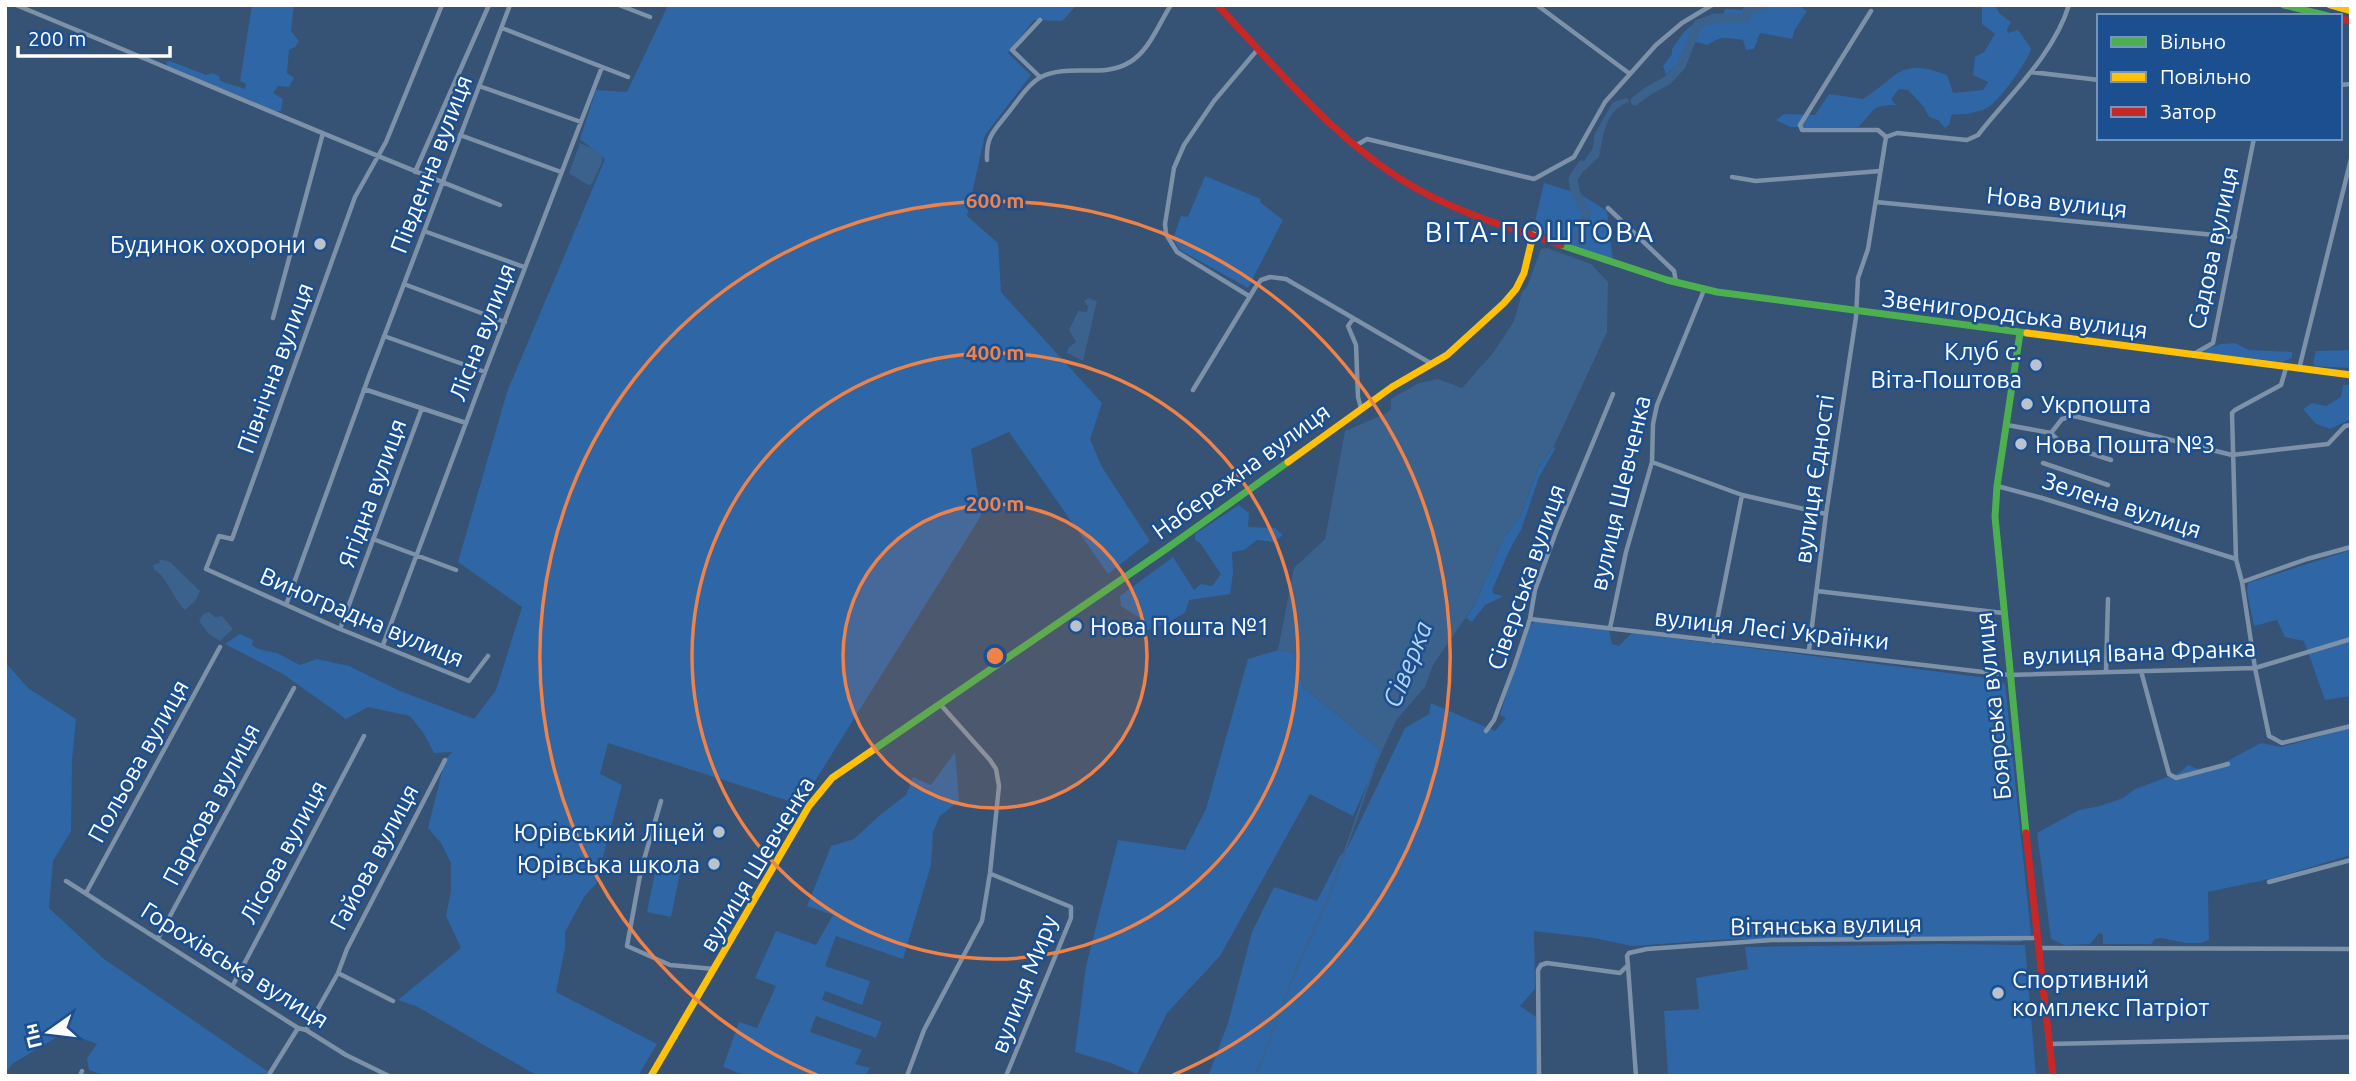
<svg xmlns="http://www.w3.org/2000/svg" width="2356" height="1081" font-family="Ubuntu,sans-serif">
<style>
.green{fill:#2f66a5}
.water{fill:#3b618d}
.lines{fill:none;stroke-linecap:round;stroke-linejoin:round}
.stream{stroke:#3b618d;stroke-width:2}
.river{stroke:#3b618d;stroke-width:9}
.street{stroke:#7d92a8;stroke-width:4.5}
.fast{stroke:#4caf50;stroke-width:7}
.slow{stroke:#ffc107;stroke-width:7}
.jam{stroke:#c62828;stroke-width:7}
.ring{fill:none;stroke:#ee8249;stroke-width:3.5}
.poi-dot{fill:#b9c2ce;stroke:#1b4f8f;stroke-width:2.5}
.labels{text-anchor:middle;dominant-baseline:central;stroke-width:5;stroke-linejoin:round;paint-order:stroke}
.street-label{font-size:24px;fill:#fff;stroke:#1b4f8f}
.poi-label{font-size:24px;fill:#fff;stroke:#1b4f8f;text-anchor:end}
.water-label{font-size:26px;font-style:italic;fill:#b5d3f5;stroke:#1b4f8f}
.quarter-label{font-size:28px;letter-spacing:2px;fill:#fff;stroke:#1b4f8f}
.centre{fill:#ee8249;stroke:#1b4f8f;stroke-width:3.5}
.ring-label{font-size:21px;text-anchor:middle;font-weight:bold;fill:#ee8249;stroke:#1b4f8f;stroke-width:5;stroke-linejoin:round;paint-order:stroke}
</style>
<rect width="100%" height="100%" fill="#365274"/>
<path class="green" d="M252,5H294L291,31L299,41L295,47L289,50L287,73L294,78L289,87L278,86L273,93L283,99L281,111H275L167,66L166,62L170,61L206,75L213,73L219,76L220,81L245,89L246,84L240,81Z
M668,5H1077L1062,21L1034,20L1008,53L1031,75L985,135L967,216L998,243L1001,292L1102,403L1090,439L1102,467L1150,541L1108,574L1009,432L971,449L981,516L815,781L795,803L608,743L600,774L622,785L596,884L584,897L565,932V948L556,992L657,1044L638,1076H538L416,1006L398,1000L461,948L446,916L451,891V863L441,843L428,828L445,760L452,752L434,753L424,734L410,716L368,707L346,719L283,674L225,644L240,634L253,640L252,645L258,649L277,653L300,665L317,659L349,666L400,691L474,719L496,690L522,607L458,562L507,392L605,159L580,139L596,90L627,92Z
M1749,5H1785L1787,7L1799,6L1807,11L1795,29L1792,39L1760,33L1754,49L1746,50L1743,40C1729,38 1720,35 1708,45L1696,42L1686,46L1679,62L1666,75L1663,66L1672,54C1671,47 1675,46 1679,39C1689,23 1704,17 1723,15L1725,9L1743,10Z
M1982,5H1995L1999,13L2011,22L2007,29L2008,33L2018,30L2031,48C2030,59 2000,99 1990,106C1982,112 1962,116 1952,114L1949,125L1945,128L1938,120L1929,117L1924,107L1908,90L1899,89L1891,99L1896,105C1869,105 1875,112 1858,127H1790L1776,120L1784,114L1815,115L1829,94L1863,99C1900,76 1898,57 1947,75L1953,93L1983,90L1988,82L1973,75L1975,57L1984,52L1995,34L1982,24Z
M1205,176L1261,199L1260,202L1283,220L1248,288L1180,250L1173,239L1181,216L1188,217Z
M1544,183L1580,194L1607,211L1613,262L1533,229Z
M2235,343L2249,350L2292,352V358L2282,362L2205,353V349L2221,344Z
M2351,350V368L2315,366L2313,362L2316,351Z
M2343,385H2351V419L2330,429L2316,424L2303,409L2312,403L2326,406L2341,397Z
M1554,446L1555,449L1539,477L1521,530L1511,547L1492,590L1494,594L1504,596L1485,605L1472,622L1466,618L1475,604L1503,539L1521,515L1538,468Z
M1239,505L1249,513L1248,527L1275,528L1283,535L1274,542L1257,540L1244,550L1232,552L1233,573L1230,594L1189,600L1185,613L1163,625L1144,631L1138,628L1140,618L1121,606L1120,596L1173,557L1194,590L1201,584L1212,586L1221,574L1200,543L1195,540V534Z
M2351,550V696L2325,700L2304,641L2285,637L2277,620L2254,626L2247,592L2248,583Z
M1537,620L1609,630L1612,644L1619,646L1632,633L1996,679L2005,684L2031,934L2021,942L1731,939L1632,946L1594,938L1534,931L1535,989L1520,1006L1536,1017L1537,1076H1208L1228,1023L1252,932L1274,887L1317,901L1340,856L1348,847L1405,728L1429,714L1431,703L1495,731L1506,718L1500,715L1527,627Z
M1278,650L1294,653L1304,688L1382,751L1353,816L1310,794L1220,956L1167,1013L1137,1074L1111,1063L1075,1052L1086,966L1118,840L1185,850L1206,809L1248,659Z
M5,662L28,688L76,719L72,760L71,831L53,861L49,908L104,959L270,1073V1076H107L89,1070L87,1058L97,1044L65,1032L12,1064L5,1074Z
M2351,728V855L2274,878L2208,892L2209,940L2200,943H2186L2161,938L2155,939L2151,944H2103V934L2099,933L2090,944L2064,945L2051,939L2037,833L2079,810L2100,806L2123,798L2135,789L2181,772L2188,765L2198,769L2216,767L2261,743L2281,747Z
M955,752L959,801L940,816L933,832L931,865L903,959L836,936L825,966L870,981L862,1005L825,991L822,1000L882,1022L876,1038L816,1016L810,1032L862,1050L855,1064L870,1068L865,1076H747L723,1067L739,1022L757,1028L776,986L755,978L776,931L816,945L833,915L807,906L831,846L854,839L880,815L906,795L913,777L931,785Z
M658,858L682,863L671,917L647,912Z
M1942,944L2025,945L2036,1076H1668L1664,1011L1699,1009L1696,978L1748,969L1745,947Z"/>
<path class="water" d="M1627,98L1629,102C1604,111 1604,135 1599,157L1584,171L1576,172L1574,169L1581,161H1584L1593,148L1594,135L1613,102Z
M580,143L597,151L602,156V162L592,184L588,185L569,173Z
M1547,248L1591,264L1608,282L1607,332L1554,446L1538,468L1521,515L1503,539L1475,604L1433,665L1425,687L1397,719L1382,751L1304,688L1294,653L1278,650L1294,568L1325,539L1345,431L1385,414L1391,409V399L1419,383L1438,379L1462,388L1493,353L1514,321L1522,292L1527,287L1541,249Z
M1088,298L1097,301L1083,361L1067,353L1068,348L1076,342L1069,330L1078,311L1087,312L1088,307L1084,301Z
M159,559L170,562L200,591L196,600L185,610C173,599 167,576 154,570L153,565L160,563Z
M209,612L215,617L222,616L233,629L220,641L209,634L199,621L203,614Z"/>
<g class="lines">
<path class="stream" d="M1256,1076L1294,975L1330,894L1381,748"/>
<path class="river" d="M1635,101L1648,91L1668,80L1681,66L1698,24L1715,18H1746L1747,10L1764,5
M1581,242L1579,236L1587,214L1575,191L1573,179L1582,165"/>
<path class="street" d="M16,5C177,71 338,142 500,205
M442,5L386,142L355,197L232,539L219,536L206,569L340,629L469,681L488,656
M619,5L650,17
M1537,5L1630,74
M1871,11L1800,125L1802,130H1878L1886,137
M502,28L628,77
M2031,72L2099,80
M1040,77L1012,50L1040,20
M2340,85L2351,84
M479,86L581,122
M460,135L561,172
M1355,146L1367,139L1534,179L1574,157L1605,102L1656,45L1682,23L1712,5
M987,160C986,136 994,131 1008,113C1017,102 1028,84 1041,77C1069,63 1103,79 1130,62C1150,50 1159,23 1171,5
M415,172L489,5
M1732,177L1756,181L1880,171
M1876,202L2235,237
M1608,208L1674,271L1676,282
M424,231L524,267
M404,284L505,322
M1249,296L1177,252L1166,234L1165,224L1174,168L1184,145L1214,101L1258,49
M273,318L323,133
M1353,319L1348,326L1356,345L1358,397L1361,408
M384,336L485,372
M2192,355L2213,343L2254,138
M2299,369L2351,159
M364,389L466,423
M1193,390L1255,288L1261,280L1270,277L1286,279L1432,364
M2007,425L2051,433L2062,419L2074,416L2232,455L2328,444L2345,426L2351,425
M2051,433L2062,444L2111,460
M1652,462L1742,495L1826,514
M2043,463L2108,485
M1997,486L2042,498L2236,559L2242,582L2307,559L2351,547
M373,539L456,570
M2236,559L2232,413L2235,410L2281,385L2286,368
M2242,582L2255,668L2269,736L2282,743L2351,726
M1817,591L2003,613
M286,605L369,376L510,5
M1530,619L2009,675L2255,668L2351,639
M1610,628L1626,552L1652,462L1653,424L1657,405L1704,290
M340,629L422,408
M1713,641L1742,495
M383,645L485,372L602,67
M1809,650L1826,514L1856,317L1858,278L1868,249L1886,137L1897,133L1967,140L1978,135C2010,94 2053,56 2069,5
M2106,671L2108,599
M2141,671L2169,774L2176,778L2228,764
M1486,731L1494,720L1514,667L1530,619L1535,590L1556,532L1613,394
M661,801L641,870L627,946L670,965L714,969
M991,874L1071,907V918L1006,1076
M66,881L298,1028L306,1030L346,1055L389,1076
M2269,882L2351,860
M86,893L220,647
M158,938L294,688
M2039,948L2351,949
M1628,966L1636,1076
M338,973L393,1001
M233,985L364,736
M306,1030L338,973L347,949L445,760
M2050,1044L2351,1037
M270,1073L298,1028
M80,1076L82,1071
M907,1076L924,1030L982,921L990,873L999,786L996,769L990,760L940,704
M1539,1076L1538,970L1541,965L1547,963L1620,973L1628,965L1627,956L1629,953L1647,949L1772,940L2038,938"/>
<path class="fast" d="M2284,5L2328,16
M1561,245L1667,280L1717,292L2027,333
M2020,333L1997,486L1995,517L2026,833
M873,750L1166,549L1288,462"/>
<path class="slow" d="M2330,5L2351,11
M2027,333L2351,375
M1288,462L1392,387L1447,355L1504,303L1516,289L1524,273L1533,235
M651,1076L809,806L832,778L873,750"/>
<path class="jam" d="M1217,5C1280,71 1340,147 1421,191C1465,215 1514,229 1561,245
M2340,19L2351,21
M2026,833L2053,1076"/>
</g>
<circle cx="995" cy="656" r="152" fill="#ee8249" fill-opacity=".12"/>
<g class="ring">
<circle cx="995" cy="656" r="152"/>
<circle cx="995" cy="656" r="303"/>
<path d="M817 1075A455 455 0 1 1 1173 1075"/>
</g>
<g class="poi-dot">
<circle cx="320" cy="244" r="7"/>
<circle cx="2036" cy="365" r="7"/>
<circle cx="2027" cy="404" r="7"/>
<circle cx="2021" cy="444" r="7"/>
<circle cx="1076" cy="626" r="7"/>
<circle cx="719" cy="832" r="7"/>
<circle cx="714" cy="864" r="7"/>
<circle cx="1998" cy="993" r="7"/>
</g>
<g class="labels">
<g class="street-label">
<text transform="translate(431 164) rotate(-69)">Південна вулиця</text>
<text transform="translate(2057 202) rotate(6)">Нова вулиця</text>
<text transform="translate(2213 248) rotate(-78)">Садова вулиця</text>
<text transform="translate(2015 314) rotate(7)">Звенигородська вулиця</text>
<text transform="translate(482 332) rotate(-69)">Лісна вулиця</text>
<text transform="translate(275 368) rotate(-70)">Північна вулиця</text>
<text transform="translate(1241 471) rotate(-36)">Набережна вулиця</text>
<text transform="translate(1814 479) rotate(-82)">вулиця Єдності</text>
<text transform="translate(372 493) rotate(-70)">Ягідна вулиця</text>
<text transform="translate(1620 493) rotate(-77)">вулиця Шевченка</text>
<text transform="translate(2122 505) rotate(18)">Зелена вулиця</text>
<text transform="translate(1526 577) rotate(-71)">Сіверська вулиця</text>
<text transform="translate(362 617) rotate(23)">Виноградна вулиця</text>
<text transform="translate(1772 629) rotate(6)">вулиця Лесі Українки</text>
<text transform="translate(2139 652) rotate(-2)">вулиця Івана Франка</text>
<text transform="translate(1993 706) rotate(-96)">Боярська вулиця</text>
<text transform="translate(138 761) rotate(-61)">Польова вулиця</text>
<text transform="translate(211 804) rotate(-62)">Паркова вулиця</text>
<text transform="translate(283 852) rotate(-62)">Лісова вулиця</text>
<text transform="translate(374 857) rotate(-62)">Гайова вулиця</text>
<text transform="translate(757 864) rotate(-59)">вулиця Шевченка</text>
<text transform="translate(1826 925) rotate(-1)">Вітянська вулиця</text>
<text transform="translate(235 965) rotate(32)">Горохівська вулиця</text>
<text transform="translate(1024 984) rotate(-69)">вулиця Миру</text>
</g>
<g class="poi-label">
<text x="306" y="244">Будинок охорони</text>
<text x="2022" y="351">Клуб с.<tspan x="2022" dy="28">Віта-Поштова</tspan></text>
<text x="2041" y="404" text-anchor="start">Укрпошта</text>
<text x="2035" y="444" text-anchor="start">Нова Пошта №3</text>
<text x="1090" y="626" text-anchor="start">Нова Пошта №1</text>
<text x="705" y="832">Юрівський Ліцей</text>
<text x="700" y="864">Юрівська школа</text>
<text x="2012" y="979" text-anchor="start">Спортивний<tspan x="2012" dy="28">комплекс Патріот</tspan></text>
</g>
<g class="water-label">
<text transform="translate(1407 664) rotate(-68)">Сіверка</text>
</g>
<g class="quarter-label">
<text x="1540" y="231">ВІТА-ПОШТОВА</text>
</g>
</g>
<circle cx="995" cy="656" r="10" class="centre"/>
<g class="ring-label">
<text x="995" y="208">600 m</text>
<text x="995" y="360">400 m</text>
<text x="995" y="511">200 m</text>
</g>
<rect width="2356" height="1081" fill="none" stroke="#ffffff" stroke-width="14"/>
<rect x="2097" y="14" width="245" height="126" fill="#1b4f8f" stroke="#7695bc" stroke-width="2"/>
<rect x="2111" y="37" width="35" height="10" fill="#4caf50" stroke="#7695bc" stroke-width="2"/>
<text x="2160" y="49" font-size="21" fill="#ffffff">Вільно</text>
<rect x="2111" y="72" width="35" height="10" fill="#ffc107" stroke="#7695bc" stroke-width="2"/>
<text x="2160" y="84" font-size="21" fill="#ffffff">Повільно</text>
<rect x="2111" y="107" width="35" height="10" fill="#c62828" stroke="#7695bc" stroke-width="2"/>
<text x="2160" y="119" font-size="21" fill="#ffffff">Затор</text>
<g transform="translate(49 1032) rotate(256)" stroke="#1b4f8f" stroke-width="5" paint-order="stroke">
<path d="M0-5L12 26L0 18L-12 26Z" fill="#ffffff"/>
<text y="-10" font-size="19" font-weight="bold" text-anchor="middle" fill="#ffffff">Пн</text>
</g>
<path d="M18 46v10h152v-10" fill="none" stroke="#ffffff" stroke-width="3.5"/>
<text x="28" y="46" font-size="21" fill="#ffffff" stroke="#1b4f8f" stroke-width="5" paint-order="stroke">200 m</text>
</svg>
